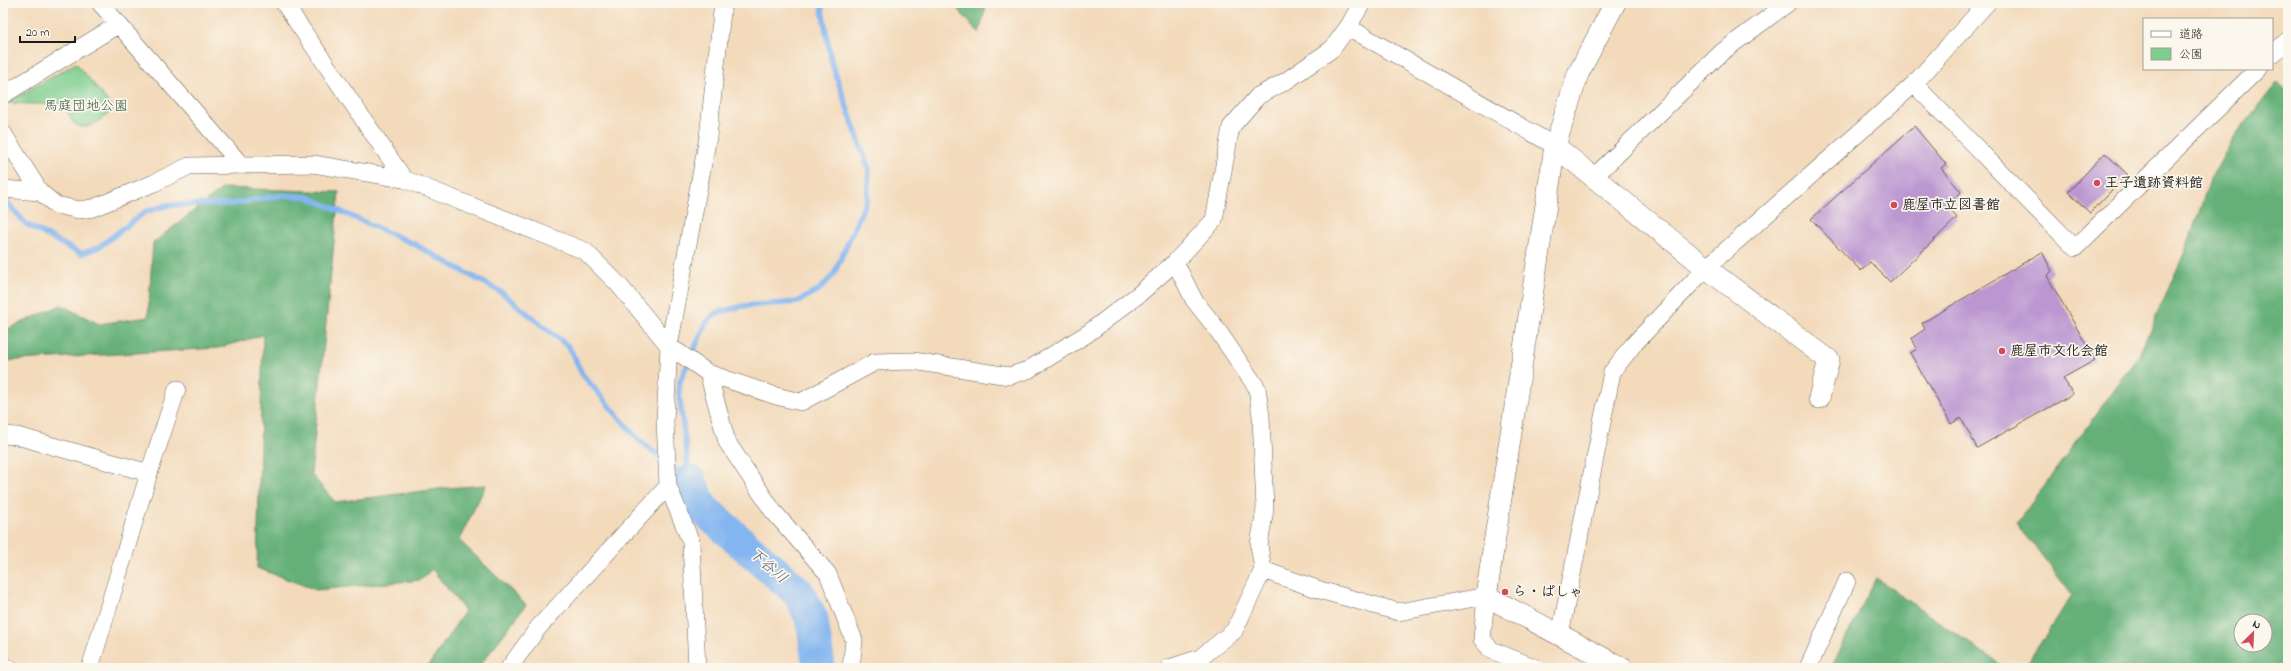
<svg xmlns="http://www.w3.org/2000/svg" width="2291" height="671" font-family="'Indie Flower','Klee One',sans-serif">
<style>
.green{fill:#7ccd8e;stroke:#4c7455}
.forest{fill:#65b079;stroke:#40664a;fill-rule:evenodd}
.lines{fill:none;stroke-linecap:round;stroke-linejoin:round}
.stream{stroke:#83b5f0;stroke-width:5.5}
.river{stroke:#83b5f0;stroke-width:33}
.building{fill:#bb96d1}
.minor-casing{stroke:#675e54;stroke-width:18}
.tertiary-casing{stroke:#675e54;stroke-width:22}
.minor{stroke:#fff;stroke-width:17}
.tertiary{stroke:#fff;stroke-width:21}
.poi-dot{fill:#d1495b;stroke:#fbf7ec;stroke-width:1.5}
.labels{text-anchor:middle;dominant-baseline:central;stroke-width:3.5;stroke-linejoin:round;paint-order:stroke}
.park-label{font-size:14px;fill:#3e5a44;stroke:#fbf7ec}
.poi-label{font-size:14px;font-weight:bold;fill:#1c1c1c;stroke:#fbf7ec;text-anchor:start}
.water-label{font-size:15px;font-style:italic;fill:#455971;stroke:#fbf7ec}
</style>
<rect width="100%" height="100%" fill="#fbf7ec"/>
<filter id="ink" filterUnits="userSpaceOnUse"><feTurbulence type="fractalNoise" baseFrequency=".025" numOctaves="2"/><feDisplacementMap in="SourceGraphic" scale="8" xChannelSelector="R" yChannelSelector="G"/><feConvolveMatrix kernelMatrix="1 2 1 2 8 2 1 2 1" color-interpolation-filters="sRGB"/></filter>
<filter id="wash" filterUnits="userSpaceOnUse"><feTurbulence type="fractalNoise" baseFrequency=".012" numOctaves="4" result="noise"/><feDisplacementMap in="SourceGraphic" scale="16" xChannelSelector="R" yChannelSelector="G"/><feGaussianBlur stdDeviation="0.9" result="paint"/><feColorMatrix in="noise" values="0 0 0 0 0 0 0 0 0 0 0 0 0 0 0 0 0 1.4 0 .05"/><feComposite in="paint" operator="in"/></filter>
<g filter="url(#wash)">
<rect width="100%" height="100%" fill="#f3dabb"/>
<path class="green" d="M76,63L114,109C103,117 86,136 73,122C69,118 68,110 65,105L7,103Z"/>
<path class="forest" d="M952,3H987L979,33Z
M2277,83L2288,94V668H2024L2072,595L2017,523L2139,355L2186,249L2210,180L2236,134ZM2241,621H2265V645H2241Z
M223,188L339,192L311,474L335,502L447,488L486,485L459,540L526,605L478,668H427L465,611L432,569L421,580L316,590L257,568L263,335L218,348L3,361V331L61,305L99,324L148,317L153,243Z
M1876,578L2005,668H1831Z"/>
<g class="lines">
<path class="stream" d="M3,197L26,224L81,254L99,247L145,212L168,205L232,204L283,195L308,197L414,244L501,292L569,347L582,374L636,437L664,460
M670,465L690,481
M690,481L679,392L680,381L706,323L716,313L743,306L797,302L819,290L834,274L867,199L869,170L832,64L821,3"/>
<path class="river" d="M690,481L702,508L798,592L812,619L819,668"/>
</g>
<g id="blocks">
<path class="building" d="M1914,126L1946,164L1941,168L1961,192L1947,207L1957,218L1890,282L1870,262L1861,271L1811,219Z
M2105,153L2127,174L2090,213L2068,192Z
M2042,252L2052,271L2047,276L2095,360L2063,378L2073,394L1977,448L1961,418L1951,424L1910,353L1917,349L1912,338L1925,329L1922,323Z"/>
</g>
</g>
<g filter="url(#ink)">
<use href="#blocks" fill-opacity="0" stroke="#675e54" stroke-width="1"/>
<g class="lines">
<defs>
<path id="minor" d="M100,3L242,166
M284,3L404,179
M1348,27L1555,146
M2272,55L2288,40
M1914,84L2075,248L2258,69
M3,95L119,24
M3,133L40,192L56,205L79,210L93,208L154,183L189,166L313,164L404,179L585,251L619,285L669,346L708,373L776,396L801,402L875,362L913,361L1009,376L1028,370L1087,334L1138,295L1175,262L1214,220L1231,127L1258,96L1286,81L1332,49L1348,27L1362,3
M1593,178L1722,52L1788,3
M3,189L40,192
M708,373L727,442L773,511L828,574L854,640L851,668
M3,435L17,436L149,473
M1263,570L1323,591L1399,612L1486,596L1482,639L1491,650L1536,668
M1560,635L1612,372L1633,345L1706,268L1914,84L1987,3
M3,666L9,668
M90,668L149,473L177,389
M509,668L538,628L668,486
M697,668L691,542L668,486L665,421L669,346L708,137L723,3
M1169,668L1200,658L1234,631L1263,570L1259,545L1265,509L1261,416L1257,388L1216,328L1194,300L1175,262
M1808,668L1847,581"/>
<path id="tertiary" d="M1615,3L1578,74L1555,146L1486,596L1622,668
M1555,146L1706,268L1829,360L1819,398"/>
</defs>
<use href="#minor" class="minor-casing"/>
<use href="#tertiary" class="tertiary-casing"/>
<use href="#minor" class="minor"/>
<use href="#tertiary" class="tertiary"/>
</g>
</g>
<g class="poi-dot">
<circle cx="2097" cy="183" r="4"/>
<circle cx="1894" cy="205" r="4"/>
<circle cx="2002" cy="351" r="4"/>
<circle cx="1505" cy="592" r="4"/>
</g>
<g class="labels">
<g class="park-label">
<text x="86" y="106">馬庭団地公園</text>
</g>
<g class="poi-label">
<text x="2105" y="183">王子遺跡資料館</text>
<text x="1902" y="205">鹿屋市立図書館</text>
<text x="2010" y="351">鹿屋市文化会館</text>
<text x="1513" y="592">ら・ぱしゃ</text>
</g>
<g class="water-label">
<text transform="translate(768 566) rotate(41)">下谷川</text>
</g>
</g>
<rect width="2291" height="671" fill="none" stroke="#fbf7ec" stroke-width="16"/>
<rect x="2143" y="18" width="130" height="52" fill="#fbf7ec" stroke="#a29f99"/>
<rect x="2151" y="31" width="20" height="6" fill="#ffffff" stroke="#a29f99"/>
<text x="2179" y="38" font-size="12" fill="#1c1c1c">道路</text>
<rect x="2151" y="48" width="20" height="12" fill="#7ccd8e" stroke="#a29f99"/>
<text x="2179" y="58" font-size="12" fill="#1c1c1c">公園</text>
<g transform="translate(2253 633) rotate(24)"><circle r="19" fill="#fbf7ec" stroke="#a29f99"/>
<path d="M0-3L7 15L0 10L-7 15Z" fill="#d1495b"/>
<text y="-6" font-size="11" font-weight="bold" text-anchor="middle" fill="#1c1c1c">N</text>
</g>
<path d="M20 36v6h55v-6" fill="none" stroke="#1c1c1c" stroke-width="2"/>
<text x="26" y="36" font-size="12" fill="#1c1c1c" stroke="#fbf7ec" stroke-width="3" paint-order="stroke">20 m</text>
</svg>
